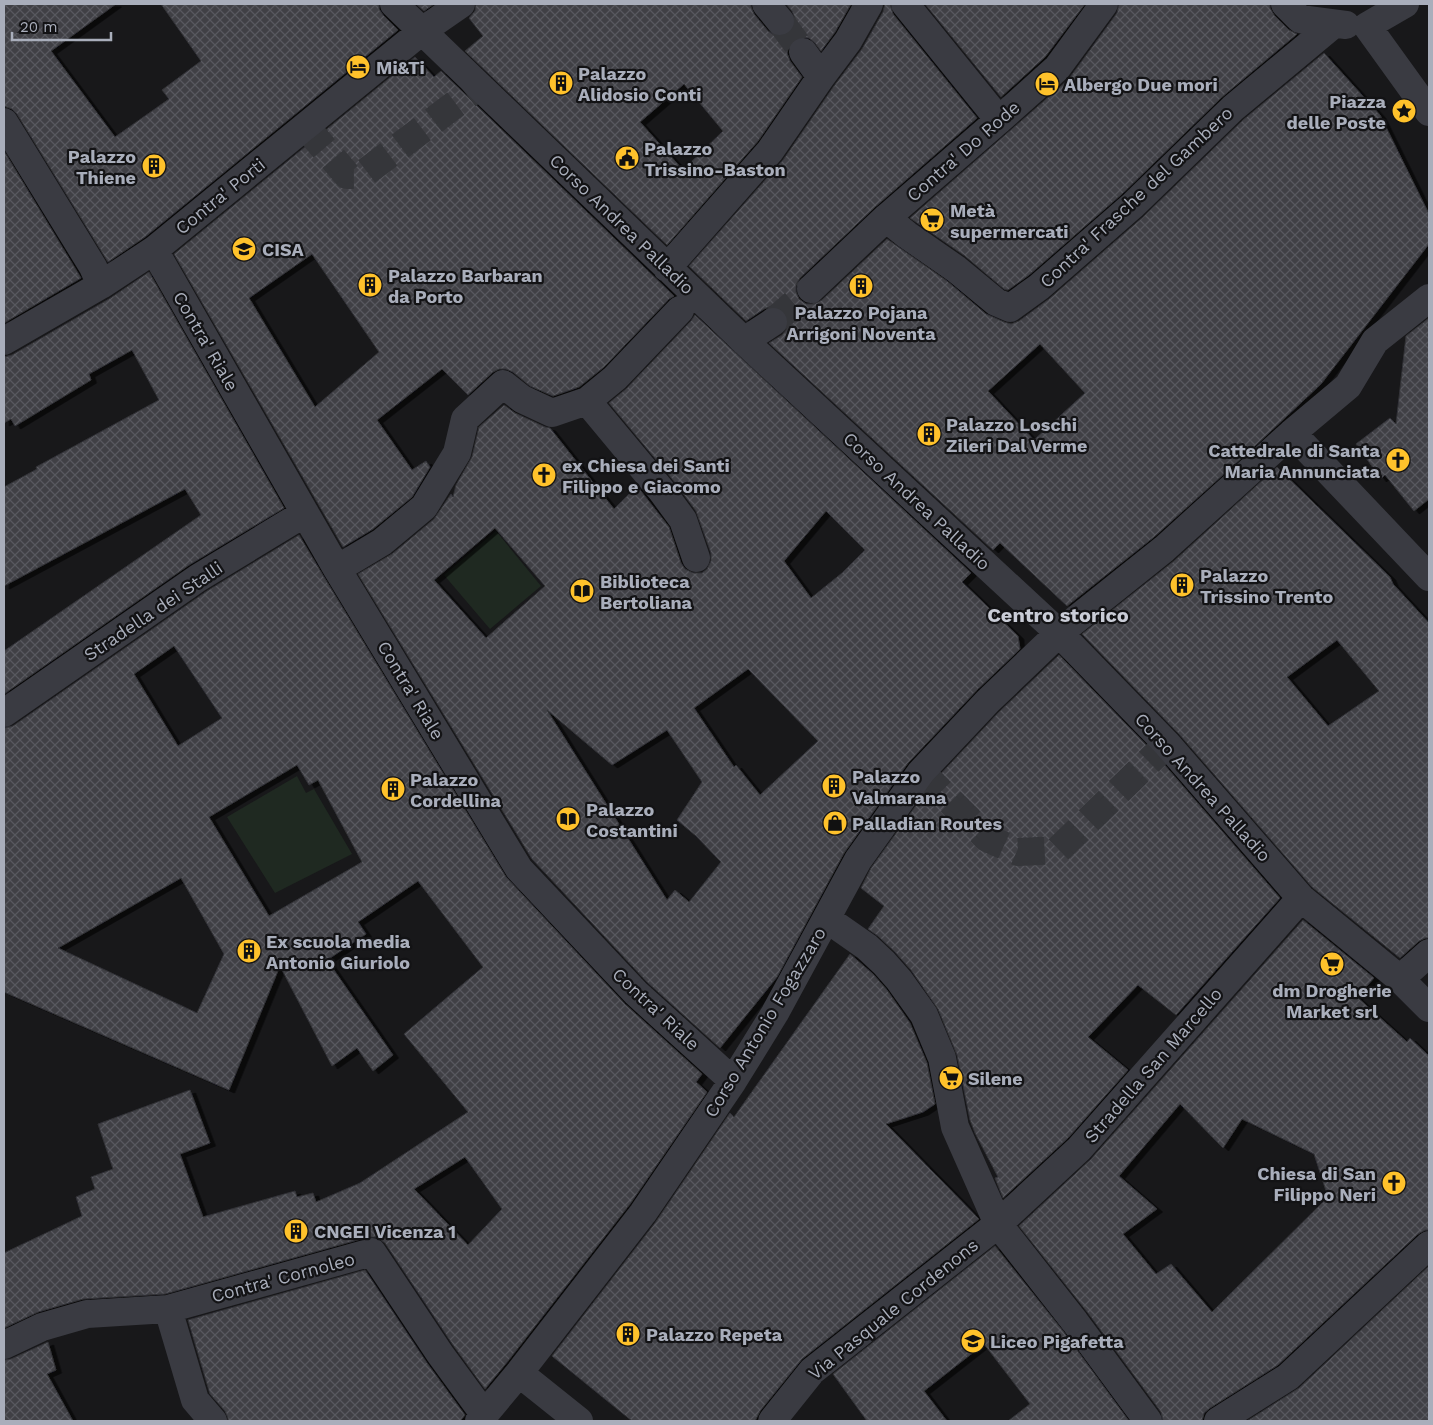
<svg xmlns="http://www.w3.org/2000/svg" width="1433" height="1425" font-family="'Work Sans',sans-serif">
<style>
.green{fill:#1f2921}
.building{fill:url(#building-cross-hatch);stroke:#323237;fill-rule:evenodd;filter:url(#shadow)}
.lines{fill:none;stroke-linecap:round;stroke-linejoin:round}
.minor-tunnel{stroke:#35363a;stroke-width:28;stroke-dasharray:28 14;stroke-linecap:butt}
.minor{stroke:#3a3b42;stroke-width:28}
.labels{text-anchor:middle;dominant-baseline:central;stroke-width:4.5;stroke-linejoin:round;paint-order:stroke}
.poi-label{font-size:18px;font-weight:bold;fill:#a9aebb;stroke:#131315;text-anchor:start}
.street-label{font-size:18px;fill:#a9aebb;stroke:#131315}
.quarter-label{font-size:20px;font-weight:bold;fill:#cacdd7;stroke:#131315}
</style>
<defs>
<pattern id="building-cross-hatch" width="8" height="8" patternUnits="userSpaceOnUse" patternTransform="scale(1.25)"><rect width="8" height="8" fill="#3f4045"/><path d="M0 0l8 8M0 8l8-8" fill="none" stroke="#58595e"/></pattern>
<filter id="shadow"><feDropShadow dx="5.5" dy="3" stdDeviation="0" flood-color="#0009"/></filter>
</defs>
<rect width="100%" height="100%" fill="#18181a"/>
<path class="green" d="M496,531L541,586L490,629L444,575Z
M297,776L306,793L314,789L352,854L275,893L227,817Z"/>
<path class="building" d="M4,4H116L51,51L115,137L169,99L162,90L201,61L161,4H379V9L383,15L398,30L145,237L108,262L17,114L12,109L4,106Z
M416,4H434L424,11Z
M476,4H751V7L754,14L768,31L774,35L782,36L790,33L795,26V18L792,11L786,4H851L835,32L821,51L815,43L809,38L801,37L794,40L789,45L787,53L790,61L802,77L758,141L667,245L465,51L483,36L469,18L475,11ZM684,84L723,131L683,170L640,122Z
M885,4H890L893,14L977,118L875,207L800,278L796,284V292L799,299L806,304H814L822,300L887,239L947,281L986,314L1004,322L1011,324L1019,321L1049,299L1143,217L1243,120L1324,53L1380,115L1429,214V244L1321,384L1255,446L1154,537L1067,606L1000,543L993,550L769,343L782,335L787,329L789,321L786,313L780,308L772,306L764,309L746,321L689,266L783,160L834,86L862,49L883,12ZM1040,344L1085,393L1034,440L988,391Z
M925,4H1085L1045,57L1001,97Z
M1119,4H1270V8L1274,15L1289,30L1297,34L1222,97L1122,194L1029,275L1008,290L1004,289L965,256L910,218L1068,80L1117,13Z
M415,57L434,77L441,71L674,296L669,299L604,367L579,387L553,396L530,386L513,372L506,369H499L493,372L468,395L442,369L377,420L412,470L426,461L430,467L412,497L373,529L343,547L174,254ZM312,254L379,352L315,407L249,298Z
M4,151L81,278L4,323Z
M149,272L284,508L189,565L4,694V651L201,515L185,489L4,586V487L37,469L36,467L159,400L132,350L89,374L91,380L15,426L11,419L4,423V357L12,355L109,299Z
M695,315L971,573L962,582L1018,636L1020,649L977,690L908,763L844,853L777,977L720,1048L647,982L532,859L358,574L392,554L434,519L451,494L453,497L456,485L472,457L479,427L504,405L515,413L545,427L550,428L614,509L637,486L669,527L681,563L685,569L693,573H702L707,569L711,561V553L696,511L673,480L609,403L626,389L691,321ZM826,511L865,550L842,573L811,598L784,561ZM495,528L545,586L486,638L434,580ZM748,669L818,741L760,795L736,765L734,767L694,708ZM547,710L612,765L667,730L702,782L677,820L696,836L721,862L689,902L675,890L667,900Z
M1429,318V499L1414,511L1385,475L1381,479L1356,444L1390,418L1396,424L1406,336Z
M1277,467L1390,577L1393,584L1429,623V938H1425L1419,941L1400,958L1312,887L1179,734L1082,634L1174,561ZM1337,640L1379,691L1328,726L1287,677Z
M299,535L324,577L506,877L625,1004L702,1074L696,1082L707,1092L630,1204L508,1361L485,1389L453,1345L385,1243L377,1237H368L165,1294L83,1299L38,1312L4,1328V1253L82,1216L76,1197L95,1189L91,1177L113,1169L98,1124L190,1090L210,1143L180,1154L203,1217L295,1191L297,1197L313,1193L316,1202L360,1183L468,1112L404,1034L483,967L418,881L358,922L366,934L327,960L393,1055L373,1071L357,1048L332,1066L280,966L229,1090L4,992V728L13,726L207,591ZM174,646L222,718L178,746L134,674ZM297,765L309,785L318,780L362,862L269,916L209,817ZM181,878L224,954L197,1013L58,948ZM465,1157L502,1209L468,1245L414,1189Z
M1059,655L1156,755L1280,898L1176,1015L1138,985L1088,1037L1128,1070L1068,1138L1003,1198L995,1178L998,1177L975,1133L970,1120L957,1055L938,1009L911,970L895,952L878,936L868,929L884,906L861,888L871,868L933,782L999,712Z
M1303,920L1374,978L1357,997L1407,1042L1410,1038L1429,1056V1230H1425L1418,1234L1278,1365L1210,1408L1204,1413L1202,1421H1163L1161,1412L1088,1313L1019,1226L1091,1159ZM1180,1104L1223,1148L1242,1119L1314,1154L1328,1197L1212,1312L1171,1264L1156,1274L1123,1234L1157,1209L1119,1176Z
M850,954L873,974L887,990L910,1023L927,1063L935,1104L923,1112L886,1124L979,1219L802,1359L760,1411L755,1421H632L552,1356L655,1223L730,1113L734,1117Z
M995,1246L1063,1331L1129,1421H1008L1030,1404L984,1344L924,1391L947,1421H867L833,1374Z
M1429,1266V1421H1247L1299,1388Z
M365,1270L427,1363L465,1415L460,1421H228V1418L225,1411L210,1394L188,1320Z
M48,1342L56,1370L47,1374L73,1421H4V1360L11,1359Z"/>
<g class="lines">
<path class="minor-tunnel" d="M780,21L803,52
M306,127L347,175H362L479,86
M773,322L811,289
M921,772L987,838L1018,852L1058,850L1167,744"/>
<path class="minor" d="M394,4L744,341L1059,633L1167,744L1301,898L1400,979L1429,1008
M766,4L780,21
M905,4L999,120
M1285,4L1300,19L1346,25
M1367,26L1429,112
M1367,26L1405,4
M803,52L821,77
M4,122L93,267L101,285
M886,218L907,235L956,269L996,302L1010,308L1039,287L1133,205L1233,108L1334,24
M154,250L337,569L519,869L636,993L733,1081
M667,268L770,151L821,77L848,41L869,4
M811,289L886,218L999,120L1057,68L1104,4
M4,341L101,285L154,250L422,31L461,4
M744,341L773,322
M587,401L661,490L683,520L696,558
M1292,433L1429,577
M337,569L382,542L424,507L457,453L465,419L503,384L522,399L552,413L587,401L615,378L680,310
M4,713L198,578L305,513
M827,919L867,947L884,963L899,980L924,1015L942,1058L955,1127L998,1224L1075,1322L1148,1421
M1400,979L1429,953
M168,1309L195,1400L213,1421
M4,1345L42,1327L87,1314L168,1309L372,1252L440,1354L484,1414
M519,1373L579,1421
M479,1421L519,1373L643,1213L733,1081L775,1013L858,860L921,772L988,701L1059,633L1164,549L1292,433L1348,386L1375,341L1429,298
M772,1421L812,1371L998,1224L1079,1149L1301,898
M1218,1421L1288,1377L1429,1245"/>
</g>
<defs>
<symbol id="hotel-disc" viewBox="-11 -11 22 22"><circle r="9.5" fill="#ffc22b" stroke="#131315"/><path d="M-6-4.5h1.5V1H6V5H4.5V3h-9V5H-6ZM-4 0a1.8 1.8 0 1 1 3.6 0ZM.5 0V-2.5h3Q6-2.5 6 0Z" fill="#111"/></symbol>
<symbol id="building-disc" viewBox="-11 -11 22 22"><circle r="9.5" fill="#ffc22b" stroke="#131315"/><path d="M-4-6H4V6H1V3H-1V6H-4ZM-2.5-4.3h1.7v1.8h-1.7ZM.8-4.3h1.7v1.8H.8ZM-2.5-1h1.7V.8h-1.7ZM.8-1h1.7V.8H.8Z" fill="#111"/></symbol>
<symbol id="sight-disc" viewBox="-11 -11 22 22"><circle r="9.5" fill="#ffc22b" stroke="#131315"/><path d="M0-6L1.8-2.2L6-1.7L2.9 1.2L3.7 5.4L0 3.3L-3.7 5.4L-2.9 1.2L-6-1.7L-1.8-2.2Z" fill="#111"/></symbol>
<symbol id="civic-disc" viewBox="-11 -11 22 22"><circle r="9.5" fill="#ffc22b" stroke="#131315"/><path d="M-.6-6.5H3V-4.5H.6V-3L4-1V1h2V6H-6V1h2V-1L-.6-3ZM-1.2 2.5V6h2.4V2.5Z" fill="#111"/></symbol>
<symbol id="supermarket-disc" viewBox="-11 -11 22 22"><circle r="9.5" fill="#ffc22b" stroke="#131315"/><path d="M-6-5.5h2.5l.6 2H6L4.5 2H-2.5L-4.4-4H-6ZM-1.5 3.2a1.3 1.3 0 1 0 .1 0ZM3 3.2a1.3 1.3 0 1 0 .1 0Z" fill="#111"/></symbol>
<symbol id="school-disc" viewBox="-11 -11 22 22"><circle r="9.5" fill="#ffc22b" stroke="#131315"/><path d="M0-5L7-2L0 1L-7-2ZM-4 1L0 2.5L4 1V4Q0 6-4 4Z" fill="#111"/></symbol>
<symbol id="church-disc" viewBox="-11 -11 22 22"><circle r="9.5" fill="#ffc22b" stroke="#131315"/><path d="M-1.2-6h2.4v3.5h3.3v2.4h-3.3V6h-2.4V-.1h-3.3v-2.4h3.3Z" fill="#111"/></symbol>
<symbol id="library-disc" viewBox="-11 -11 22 22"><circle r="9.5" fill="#ffc22b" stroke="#131315"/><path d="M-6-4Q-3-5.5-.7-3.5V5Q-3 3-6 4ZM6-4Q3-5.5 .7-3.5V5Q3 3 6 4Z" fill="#111"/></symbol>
<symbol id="shop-disc" viewBox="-11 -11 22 22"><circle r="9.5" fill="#ffc22b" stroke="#131315"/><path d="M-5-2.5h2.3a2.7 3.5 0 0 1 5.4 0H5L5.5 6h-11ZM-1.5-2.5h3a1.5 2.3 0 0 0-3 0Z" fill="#111"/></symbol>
</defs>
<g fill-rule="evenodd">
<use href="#hotel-disc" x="344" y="53" width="28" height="28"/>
<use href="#building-disc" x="547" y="69" width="28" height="28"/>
<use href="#hotel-disc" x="1033" y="70" width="28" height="28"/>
<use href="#sight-disc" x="1390" y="97" width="28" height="28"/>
<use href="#civic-disc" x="613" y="144" width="28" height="28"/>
<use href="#building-disc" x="140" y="152" width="28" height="28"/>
<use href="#supermarket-disc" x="918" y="206" width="28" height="28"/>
<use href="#school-disc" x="230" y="235" width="28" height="28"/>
<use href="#building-disc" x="356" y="271" width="28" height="28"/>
<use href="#building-disc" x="847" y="272" width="28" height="28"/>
<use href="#building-disc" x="915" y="420" width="28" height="28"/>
<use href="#church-disc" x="1384" y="446" width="28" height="28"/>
<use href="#church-disc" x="530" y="461" width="28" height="28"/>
<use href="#building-disc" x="1168" y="571" width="28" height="28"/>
<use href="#library-disc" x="568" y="577" width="28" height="28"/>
<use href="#building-disc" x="820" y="772" width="28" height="28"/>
<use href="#building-disc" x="379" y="775" width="28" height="28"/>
<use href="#library-disc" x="554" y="805" width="28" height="28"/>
<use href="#shop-disc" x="821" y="809" width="28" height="28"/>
<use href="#building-disc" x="235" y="937" width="28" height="28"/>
<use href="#supermarket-disc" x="1318" y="950" width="28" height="28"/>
<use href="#supermarket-disc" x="937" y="1064" width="28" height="28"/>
<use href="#church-disc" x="1380" y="1169" width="28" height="28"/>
<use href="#building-disc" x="282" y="1217" width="28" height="28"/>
<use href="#building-disc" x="614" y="1320" width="28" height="28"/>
<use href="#school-disc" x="959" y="1327" width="28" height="28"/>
</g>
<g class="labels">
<g class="poi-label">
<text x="376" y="67">Mi&amp;Ti</text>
<text x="578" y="73">Palazzo<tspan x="578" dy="21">Alidosio Conti</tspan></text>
<text x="1064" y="84">Albergo Due mori</text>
<text x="1386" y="101" text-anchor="end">Piazza<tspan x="1386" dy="21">delle Poste</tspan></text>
<text x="644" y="148">Palazzo<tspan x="644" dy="21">Trissino-Baston</tspan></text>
<text x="136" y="156" text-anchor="end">Palazzo<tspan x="136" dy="21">Thiene</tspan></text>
<text x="950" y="210">Metà<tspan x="950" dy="21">supermercati</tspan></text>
<text x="262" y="249">CISA</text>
<text x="388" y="275">Palazzo Barbaran<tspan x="388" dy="21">da Porto</tspan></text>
<text x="861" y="312" text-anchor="middle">Palazzo Pojana<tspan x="861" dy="21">Arrigoni Noventa</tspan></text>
<text x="946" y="424">Palazzo Loschi<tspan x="946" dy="21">Zileri Dal Verme</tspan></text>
<text x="1380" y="450" text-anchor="end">Cattedrale di Santa<tspan x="1380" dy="21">Maria Annunciata</tspan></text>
<text x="562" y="465">ex Chiesa dei Santi<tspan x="562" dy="21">Filippo e Giacomo</tspan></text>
<text x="1200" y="575">Palazzo<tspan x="1200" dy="21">Trissino Trento</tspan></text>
<text x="600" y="581">Biblioteca<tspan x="600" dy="21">Bertoliana</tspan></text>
<text x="852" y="776">Palazzo<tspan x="852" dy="21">Valmarana</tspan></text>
<text x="410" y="779">Palazzo<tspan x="410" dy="21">Cordellina</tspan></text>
<text x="586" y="809">Palazzo<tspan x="586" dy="21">Costantini</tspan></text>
<text x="852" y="823">Palladian Routes</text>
<text x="266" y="941">Ex scuola media<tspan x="266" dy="21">Antonio Giuriolo</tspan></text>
<text x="1332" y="990" text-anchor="middle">dm Drogherie<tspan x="1332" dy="21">Market srl</tspan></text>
<text x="968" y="1078">Silene</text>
<text x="1376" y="1173" text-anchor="end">Chiesa di San<tspan x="1376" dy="21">Filippo Neri</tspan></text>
<text x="314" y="1231">CNGEI Vicenza 1</text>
<text x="646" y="1334">Palazzo Repeta</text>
<text x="990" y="1341">Liceo Pigafetta</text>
</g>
<g class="street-label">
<text transform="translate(963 151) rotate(-41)">Contra' Do Rode</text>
<text transform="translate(220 196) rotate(-39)">Contra' Porti</text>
<text transform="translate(1136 197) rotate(-43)">Contra' Frasche del Gambero</text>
<text transform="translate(622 224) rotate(44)">Corso Andrea Palladio</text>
<text transform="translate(206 341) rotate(60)">Contra' Riale</text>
<text transform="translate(917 501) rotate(43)">Corso Andrea Palladio</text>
<text transform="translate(153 611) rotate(-34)">Stradella dei Stalli</text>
<text transform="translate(411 690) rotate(59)">Contra' Riale</text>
<text transform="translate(1203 787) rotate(48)">Corso Andrea Palladio</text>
<text transform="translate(656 1009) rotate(43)">Contra' Riale</text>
<text transform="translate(765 1022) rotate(-59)">Corso Antonio Fogazzaro</text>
<text transform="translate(1153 1065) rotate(-49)">Stradella San Marcello</text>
<text transform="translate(283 1277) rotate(-15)">Contra' Cornoleo</text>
<text transform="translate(893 1309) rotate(-39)">Via Pasquale Cordenons</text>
</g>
<g class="quarter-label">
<text x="1058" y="615">Centro storico</text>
</g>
</g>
<rect width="1433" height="1425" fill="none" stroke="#a9aebb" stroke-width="10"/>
<path d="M12 32v8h99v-8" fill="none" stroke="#a9aebb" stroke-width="2.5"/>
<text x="20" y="32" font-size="15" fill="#a9aebb" stroke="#131315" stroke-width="4" paint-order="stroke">20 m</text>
</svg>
